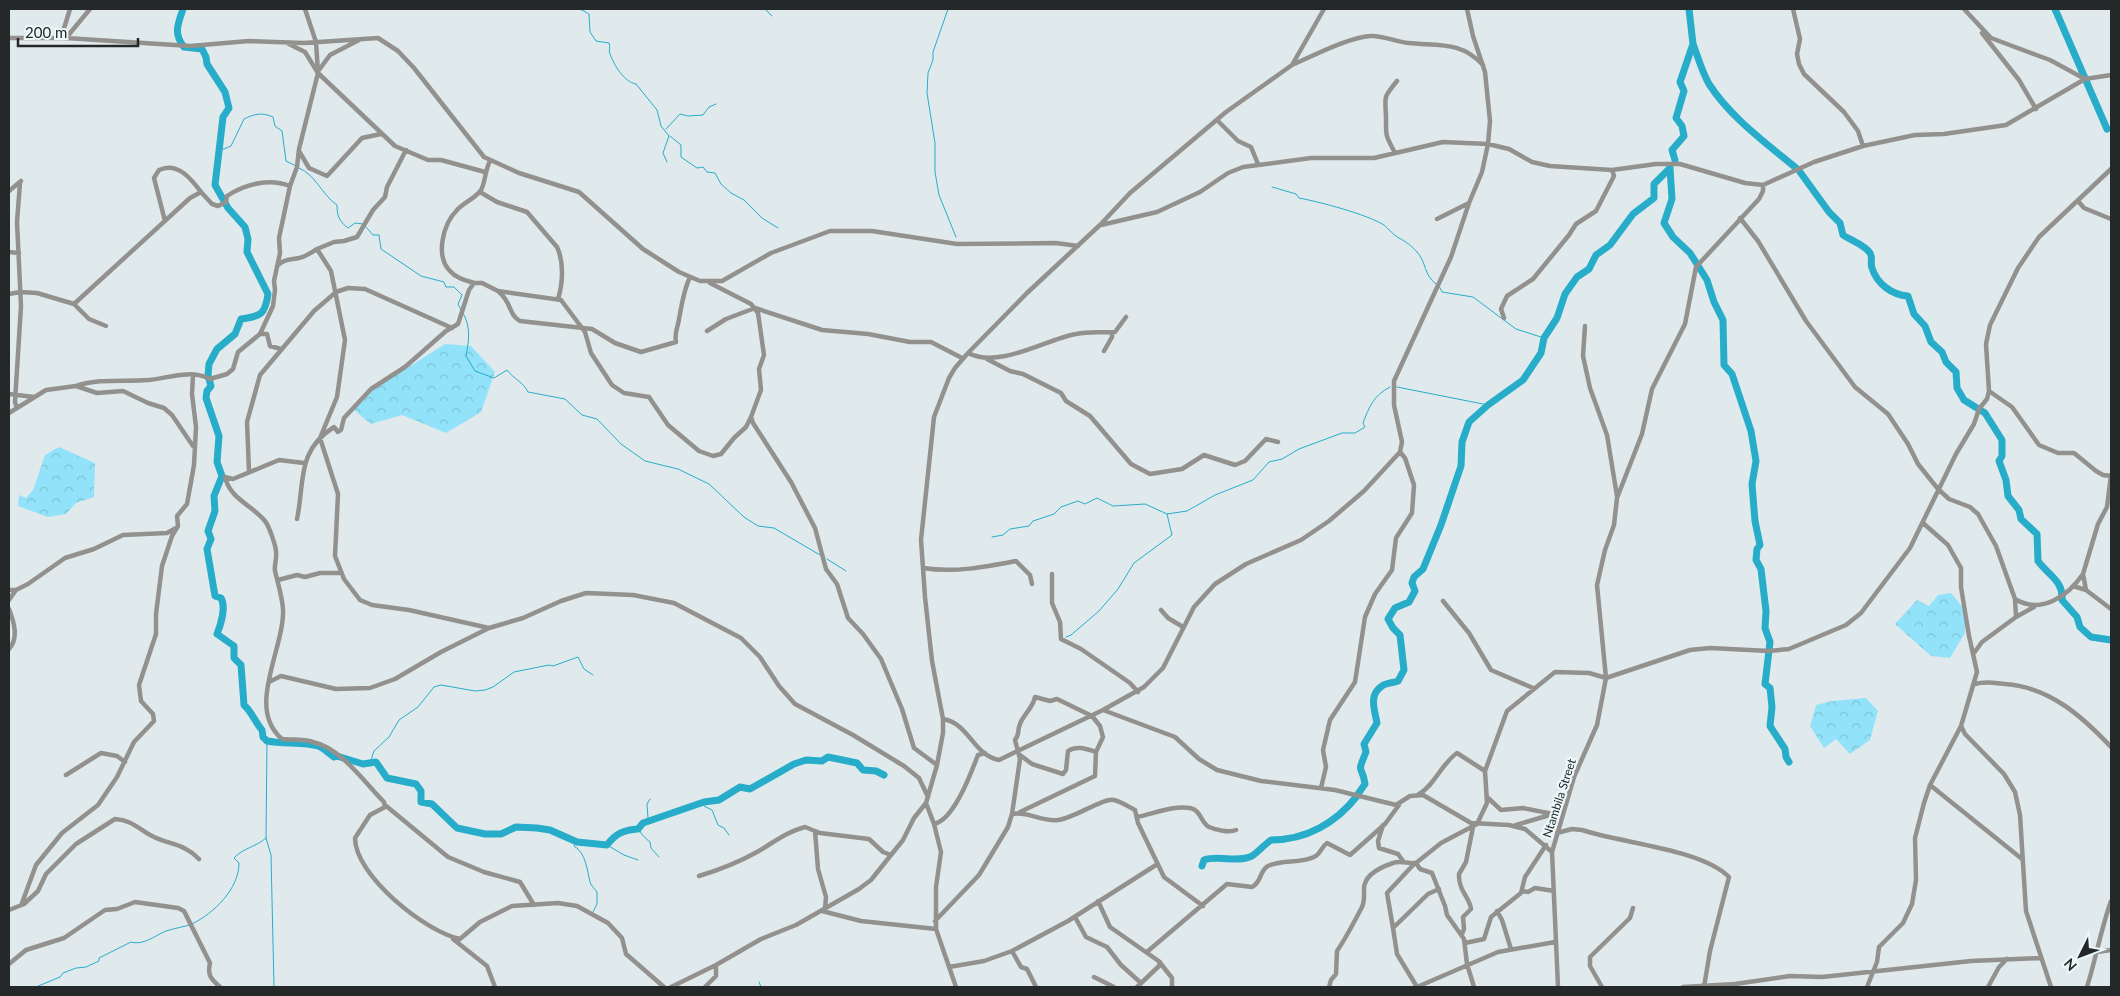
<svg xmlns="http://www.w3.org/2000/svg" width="2120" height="996" font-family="Lato,sans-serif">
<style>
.forest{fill:url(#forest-crowns)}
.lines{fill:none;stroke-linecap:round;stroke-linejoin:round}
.stream{stroke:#27adc9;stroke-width:1}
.river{stroke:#27adc9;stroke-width:7}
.minor{stroke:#92918d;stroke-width:4.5}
.labels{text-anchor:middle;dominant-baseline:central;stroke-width:4.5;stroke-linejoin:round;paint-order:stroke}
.street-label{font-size:12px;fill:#242829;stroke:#edf8fa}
</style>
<defs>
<pattern id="forest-crowns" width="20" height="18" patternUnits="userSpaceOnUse" patternTransform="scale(1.25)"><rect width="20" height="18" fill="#92e3f9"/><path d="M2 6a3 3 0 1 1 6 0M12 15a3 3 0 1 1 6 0" fill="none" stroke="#7ec3d5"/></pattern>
</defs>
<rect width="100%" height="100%" fill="#e0eaed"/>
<path class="forest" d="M445,344L471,346L495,372L481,412L446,433L402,415L371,424L354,410L374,389Z
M59,447L95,463L94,497L76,503L66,514L48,517L18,506L19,495L26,498L33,490L45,455Z
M1951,593L1965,610V633L1950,658L1931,656L1895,624L1917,600L1929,606L1938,595Z
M1866,698L1878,711L1870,740L1850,754L1836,739L1824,748L1810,726L1816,705L1832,701Z"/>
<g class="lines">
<path class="stream" d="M580,9L589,14L590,32L596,41L609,43C611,48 608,50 610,54C614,65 624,82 636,84L657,110L661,126L669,136L663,153L667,162
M765,9L772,16
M948,9L933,52V60L928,73L927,93L935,143V172L939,195L956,237
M666,129L680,114L688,116L703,115L709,107L716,104
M670,136L681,145V157L697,168L703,167L707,172L715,173L721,184L731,193L744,200L762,218L778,228
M219,148L224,149L231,146L244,119C254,114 262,112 273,117L275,126L282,131L286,161L296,166
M299,168C316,175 322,195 337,205C337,216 339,221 348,228L355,223L363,224
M1272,187L1296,194L1299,198C1320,202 1366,214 1384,225C1389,229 1393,235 1399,238C1406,242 1411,245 1417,252C1427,263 1423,274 1436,284
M366,227L373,235H379L381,249L421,276L444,282L446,287H454L462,295L458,304L461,310
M1439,286L1442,292L1473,297L1516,329L1544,338
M463,313C471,327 469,341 466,356L475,371L494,378L507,370C514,379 523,382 528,392L565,399L582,415L597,419L621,444L645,461L678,469L709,484L744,517L758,526L774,528L820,555
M1397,387L1488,405
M992,537L1003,535L1010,529L1029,526L1033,521L1054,514L1061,507L1078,501L1085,504L1097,498L1113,506L1145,504L1167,514L1187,511L1215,495L1253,480L1269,462L1282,459L1299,449L1342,433H1355L1365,427L1363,423C1369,407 1374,395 1390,387
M827,559L846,571
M1066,637L1071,635L1099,611L1118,589L1134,563L1172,535L1167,514
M267,741L266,838L271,855L274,987
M370,763L374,751L389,737L399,720L418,707L434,687L441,685L475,691L485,690L493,687L514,672L549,665L553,666L578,657L584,669L593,675
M650,799L647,804L648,818C634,827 640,834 650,842L651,848L659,857
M704,802V806L712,810L718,825L724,828L729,835
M577,842L574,846C586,853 587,870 590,882C591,886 595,889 597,892V904L593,912
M607,845L624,855L638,860
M759,982L761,987
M36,987L60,977L63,973L76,968L86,967L99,961V958L131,942C143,946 156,935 166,931C175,928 184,927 192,924C214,913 239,889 239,863L234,858C243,848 256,847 266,838"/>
<path class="river" d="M183,9C178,24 173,33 184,47L202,49L206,57L207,64L225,92L229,108L223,117L215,185L228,208L245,227L248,239L247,252L268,294C265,315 261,316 241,319L235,334L217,349L209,364L208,375L211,386L207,391L206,398L219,436L217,462L222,476L214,496L215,511L208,531L211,539L207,549L215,596L221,598C226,607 221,624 217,634L234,646V658L241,665L244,705C252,712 255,722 262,730L263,737L267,741C282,744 305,742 318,746C324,748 329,754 334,757L337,756L363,764L376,762L387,778L416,784L421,791V802L432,804L457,828L485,834H501L516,827L537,828L550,830L577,842L607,845C616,833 624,830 638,829L643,823L704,802L719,800L740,787L750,789L794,764L806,760L822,761L828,757L857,763L863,770L876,771L884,775
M2055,9L2107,129
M1693,44C1698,57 1702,72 1709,84C1730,117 1766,143 1796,168
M1675,160L1672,150L1684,136L1682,126L1676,118L1684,91L1680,82L1693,44L1689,9
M1670,168L1672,199L1664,223L1673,237L1690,253L1707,280L1714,302L1723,320L1724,365L1732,374L1751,431L1756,461L1752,484L1755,521L1760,545L1757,549L1756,560L1761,569L1766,611L1765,628L1770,642L1765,684L1770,688L1772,707L1770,726L1785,749L1786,757L1789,762
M1800,172L1829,212L1840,223L1843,235C1850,240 1865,245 1870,253C1873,258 1870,263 1872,268C1877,284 1892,295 1908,296L1914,314L1925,326L1931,342L1942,352L1946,362L1956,372L1957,388L1964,400L1985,413L2002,440V456L1999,461L2006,480L2008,496L2019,510L2021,519L2037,534L2038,561C2047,574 2064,581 2062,600L2077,617L2080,627L2091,637L2111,640
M1358,794L1365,784C1362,763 1356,776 1366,752L1364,744L1377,723C1375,711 1368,695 1382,686C1385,683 1393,683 1398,681L1404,670L1400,635L1393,628L1388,619L1395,608L1409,602L1415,591L1412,583L1414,577L1423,569L1441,525L1461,466L1462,442L1469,422L1488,405L1523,380L1541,353L1544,338L1557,318L1565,294L1577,277L1589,269L1596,255L1610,245L1633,214L1654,198V184L1670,168
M1202,866L1204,860C1218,855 1239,863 1252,856C1258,852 1264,845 1271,840C1306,840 1336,823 1357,796"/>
<path class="minor" d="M1793,9L1800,39L1797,54L1799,64L1804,74L1844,112L1858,131L1863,146
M1964,9L1991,38L2050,60L2085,79
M1982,33L2019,80L2036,109
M9,38H66L190,46L249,41L304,43L378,38L398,51L414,68L484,157L519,173L579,192L643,249L679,272L700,281H722L771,253L830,231H872L957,244L1056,243L1078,246
M61,38L70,9
M66,38L90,9
M287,43L305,52L318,73L395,146L428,160H441L485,172
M1294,64C1313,56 1350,37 1370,36C1383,35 1396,42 1408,43C1439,46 1461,41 1483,65
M319,70L330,55L359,40
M1217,120L1238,141L1251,147L1258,164
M299,151L309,168L327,176L362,138L381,134
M1395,153C1385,134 1386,137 1386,116C1385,96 1383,98 1397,81
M9,191L21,181
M480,192L497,202L527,212L557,247C564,262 563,283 558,299
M2078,201L2084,208L2111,219
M1740,218L1758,241L1806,321L1855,387L1888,414L1908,444L1918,464L1938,489L1949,499L1970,507L1978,514L1996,546L2015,599C2041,615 2068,596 2083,574L2098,524L2107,507L2111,475
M1437,219L1469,203
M165,221L154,178L159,170C178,161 192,180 201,192
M1101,225L1157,212L1200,192L1228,173L1243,167L1311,158H1374L1443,142L1488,144L1509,149L1532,162L1550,166L1612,170L1656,164H1680L1745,183L1763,185L1814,162L1863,146L1915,135L1944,134L2006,125L2085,79L2111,75
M317,249L334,242L344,241L357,237L373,210L385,197L387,187L406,150
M9,252L19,253
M277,266C284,259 289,260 299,258C305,257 312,252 317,249L331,271L345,340L337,397L320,438L338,494L335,556L344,579L360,600L372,605L409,610L489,628L523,618L561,601L586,593L633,595L674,603L741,638L760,657L779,686L795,704L853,735L904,766L919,778L928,797
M474,283C465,280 456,278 450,271C435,256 443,224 457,210C463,203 476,198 481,190C485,184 485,170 490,161
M710,283L751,304L758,313L764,355L759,369L761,390L751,417L753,423L791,482L815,528L826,569L837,584L848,618L863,634L881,659L902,709L914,748L937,765
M499,292C512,303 508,314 520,321L592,329L615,343L641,352L676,342C674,332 678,328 679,319C682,304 683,292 690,277
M9,294L20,292L37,293L74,304L89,319L106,326
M74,304L190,198L201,192L212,204L218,206L226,202L227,196C245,184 269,178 290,186
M1504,318L1501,309L1507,296L1533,279L1569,235L1576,224L1596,211L1614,176L1612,170
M1585,326L1583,356L1590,388L1607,435L1617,496
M707,331L726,319L755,308L822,330L868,334L910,342H931L962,358
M260,334H267L270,346L281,349
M1104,351L1112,337V333
M968,353C999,369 1044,340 1076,334C1090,331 1102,333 1115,332L1126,317
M987,359L1010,371L1023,374L1061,393L1066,401L1090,416L1131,464L1150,474L1182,469L1204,455L1235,465L1245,461L1266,439L1278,442
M76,386C100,378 124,382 149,380C169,378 190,369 210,379L227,374L233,369L238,352L260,334L273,306L275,290L274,281L280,253L279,238L290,186L297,167L299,149L318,73L316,42L305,9
M1989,391L2012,407L2039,445L2058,453H2074L2096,471L2103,475L2111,476
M9,394L34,397
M17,408L15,402L21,306L17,222L20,183
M9,413L46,390L76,386L97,393L123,391L148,403L164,408L172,415L193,446
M304,463L279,460L233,479L225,477C230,499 252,505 265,521C269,526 276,546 276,552C277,559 274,565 275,571C278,584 282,596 283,609C285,648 245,708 282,739C292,740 304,739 313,742C341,748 365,783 384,802L385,807L370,815L355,838C355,876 426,932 460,939L480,922L512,906L558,903L577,906L608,923L622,938L626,954L664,987
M249,471L247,422L260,375L314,311L336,292L348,288L365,289L452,328
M297,519C305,482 296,451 334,427L338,432L341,430L344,418L371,389L405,367L446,331L458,324L469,290L474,283H482L498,291L561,300L585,332L591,353L612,385L624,393L649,397L668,425L699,451L713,456L721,454L734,438L746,427L751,417
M1923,523L1948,545L1961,568V587L1969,636L1977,672L1961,726L1965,734L2004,774L2015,792L2020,815L2026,911L2051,987
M923,568C954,573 985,567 1016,561L1030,575L1032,584
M1052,574V603L1060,622L1061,639L1081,649L1130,683L1138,692
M2083,574L2086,590
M278,580L297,575L305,577L320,573H341
M2073,586L2086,590L2111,609
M9,590H16L28,584L65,558L94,549L123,535L167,533L176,528
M2015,599L2016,617L2034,607
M9,600L16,590
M1443,601L1469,633L1491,670L1533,688
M9,609C14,622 19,638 9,649
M1161,610L1168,618L1183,627
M1974,653L1982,642L2016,617
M269,682L281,676L336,689L370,688L395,679L441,652L489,628
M1975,684C1985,681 1995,683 2005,684C2049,687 2082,716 2111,747
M1103,710L1175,737L1199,759L1217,770L1261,781L1335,790L1396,805L1410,796L1423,795L1471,823L1509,825L1525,829L1552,852
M943,719C969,723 974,756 999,760L1103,710L1144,687L1163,668L1194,607L1215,584L1246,564L1301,540L1329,521L1364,491L1400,452L1402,442L1394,405V381L1451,257L1469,203L1482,172L1488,144L1490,121L1485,72L1473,36L1467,9
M1020,755L1032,764L1063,774L1066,770L1068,751C1076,745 1087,749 1096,752
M66,775L101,753L117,756L125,762
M1930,785L2022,859
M1321,788L1326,767L1323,750L1330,720L1355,682L1365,617L1375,594L1392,570L1396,538L1412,513L1414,485L1405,458L1400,452
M1419,794C1434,786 1442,763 1457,753L1485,771
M1487,797L1501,810L1523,808L1553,814
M926,803L934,824L941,852L936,887V929L956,987
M385,805L448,857L484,872L520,882L534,905
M1012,814C1028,811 1042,822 1058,820C1073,819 1104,797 1114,800C1120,801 1129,807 1135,810L1138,823L1164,877L1203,906
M1137,817C1153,814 1173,805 1190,808C1201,810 1201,823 1209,827C1216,830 1229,833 1236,830
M934,824C954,820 971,773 978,755L985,753
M1383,825L1378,841L1379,848L1398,854L1403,861
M1516,825L1553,814L1564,808
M815,831L818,869L826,897L825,909
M1557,833L1572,829L1582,830C1620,843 1702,849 1729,877L1710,951L1704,987
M1416,863L1420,869L1432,873L1445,906L1447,915L1464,939L1467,964L1474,987
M699,876C719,870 739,862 757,852C773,843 786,832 805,827L820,833L869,839L883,852L891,855
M1439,889L1428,894L1393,928L1397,954L1417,987L1498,952L1555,942
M1522,891L1528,892L1535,888L1554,891
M1098,901L1110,927L1160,962L1159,966L1137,987
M22,903L36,865L62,833L98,805L117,777L134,742L154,721L153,714L141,701L139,685L156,634V614L162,566L172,536L178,526L177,516L187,504L194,465L196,427L192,394L193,375
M9,910L24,904L38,891L46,874L76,844L115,819C133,820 139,830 154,837C171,845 185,844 199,859
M822,911L861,921L936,929
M1497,911L1502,920L1511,949
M1075,917L1086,937L1107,947L1121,965L1141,983
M935,921L979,875L1008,827L1012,814L1020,759L1015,740C1020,734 1017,731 1020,724C1023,715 1033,708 1035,697L1050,701L1057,699L1092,716L1100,726L1103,737L1096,752L1095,776L1020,812
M1393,928L1387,893L1415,863
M1462,934L1464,929L1463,917L1471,909C1470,898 1458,890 1459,874L1466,862L1473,827
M453,939L487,966L495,987
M1465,943L1484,939L1491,917L1521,893L1525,877L1546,845
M1012,951L1021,967L1027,969L1036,987
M1148,951L1227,884L1252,887C1262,882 1259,871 1268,866C1283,859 1299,864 1314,857C1321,854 1321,847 1327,843L1350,855L1385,824L1399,805
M2097,952L2111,950
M9,964L26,950L64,938L105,910L117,909L135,902L178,908L184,911L210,963C207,975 211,979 220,987
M1161,964L1172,978V987
M949,967L984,961L1012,951L1068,921L1156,865
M1094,977L1114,987
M671,987L716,965L761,939L796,925L859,889L871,880L903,840L914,818L926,803L937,765L943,733V719L932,661L925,597L921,540L934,417L949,378L955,368L968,353L1027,293L1100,225L1130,193L1226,112L1292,65L1324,9
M705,987L716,976V965
M1329,987L1331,980L1336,974L1337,951C1346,938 1353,924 1361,909C1365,903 1364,896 1364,889C1364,875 1381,867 1393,863C1401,860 1408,864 1416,863L1441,843L1477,824L1487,803L1485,771L1507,711L1555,672L1589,673L1606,678L1690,650L1710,648L1769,651L1789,649L1846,625L1861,613L1910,548L1956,454L1974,424L1979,409L1987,399L1989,391L1986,344L1990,325L2018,268L2039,237L2111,169
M1558,987L1552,852L1574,777L1597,725L1606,678L1597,585L1605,550L1614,525L1617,498L1642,434L1652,389L1685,324L1696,267L1759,199L1763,191V185
M1602,987L1590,966V957L1630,918L1633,908
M1683,987L1735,984L1790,976L1822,977L1971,961L2041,958
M1867,987L1877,962L1879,947L1903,923L1912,904L1916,880L1915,838L1924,803L1930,785L1961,726
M1988,987L1999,967L2007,959
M2087,987C2096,958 2101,929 2111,901"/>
</g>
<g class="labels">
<g class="street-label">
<text transform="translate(1559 798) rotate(-72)">Ntambila Street</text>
</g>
</g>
<rect width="2120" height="996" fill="none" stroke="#242829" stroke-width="20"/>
<g transform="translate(2080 956) rotate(228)" stroke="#edf8fa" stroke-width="4" paint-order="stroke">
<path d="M0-4L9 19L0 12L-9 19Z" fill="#242829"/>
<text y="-8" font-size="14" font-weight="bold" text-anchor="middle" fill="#242829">N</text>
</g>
<path d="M18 38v8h120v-8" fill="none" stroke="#242829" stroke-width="2.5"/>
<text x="25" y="38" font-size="15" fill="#242829" stroke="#edf8fa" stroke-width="4" paint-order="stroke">200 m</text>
</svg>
